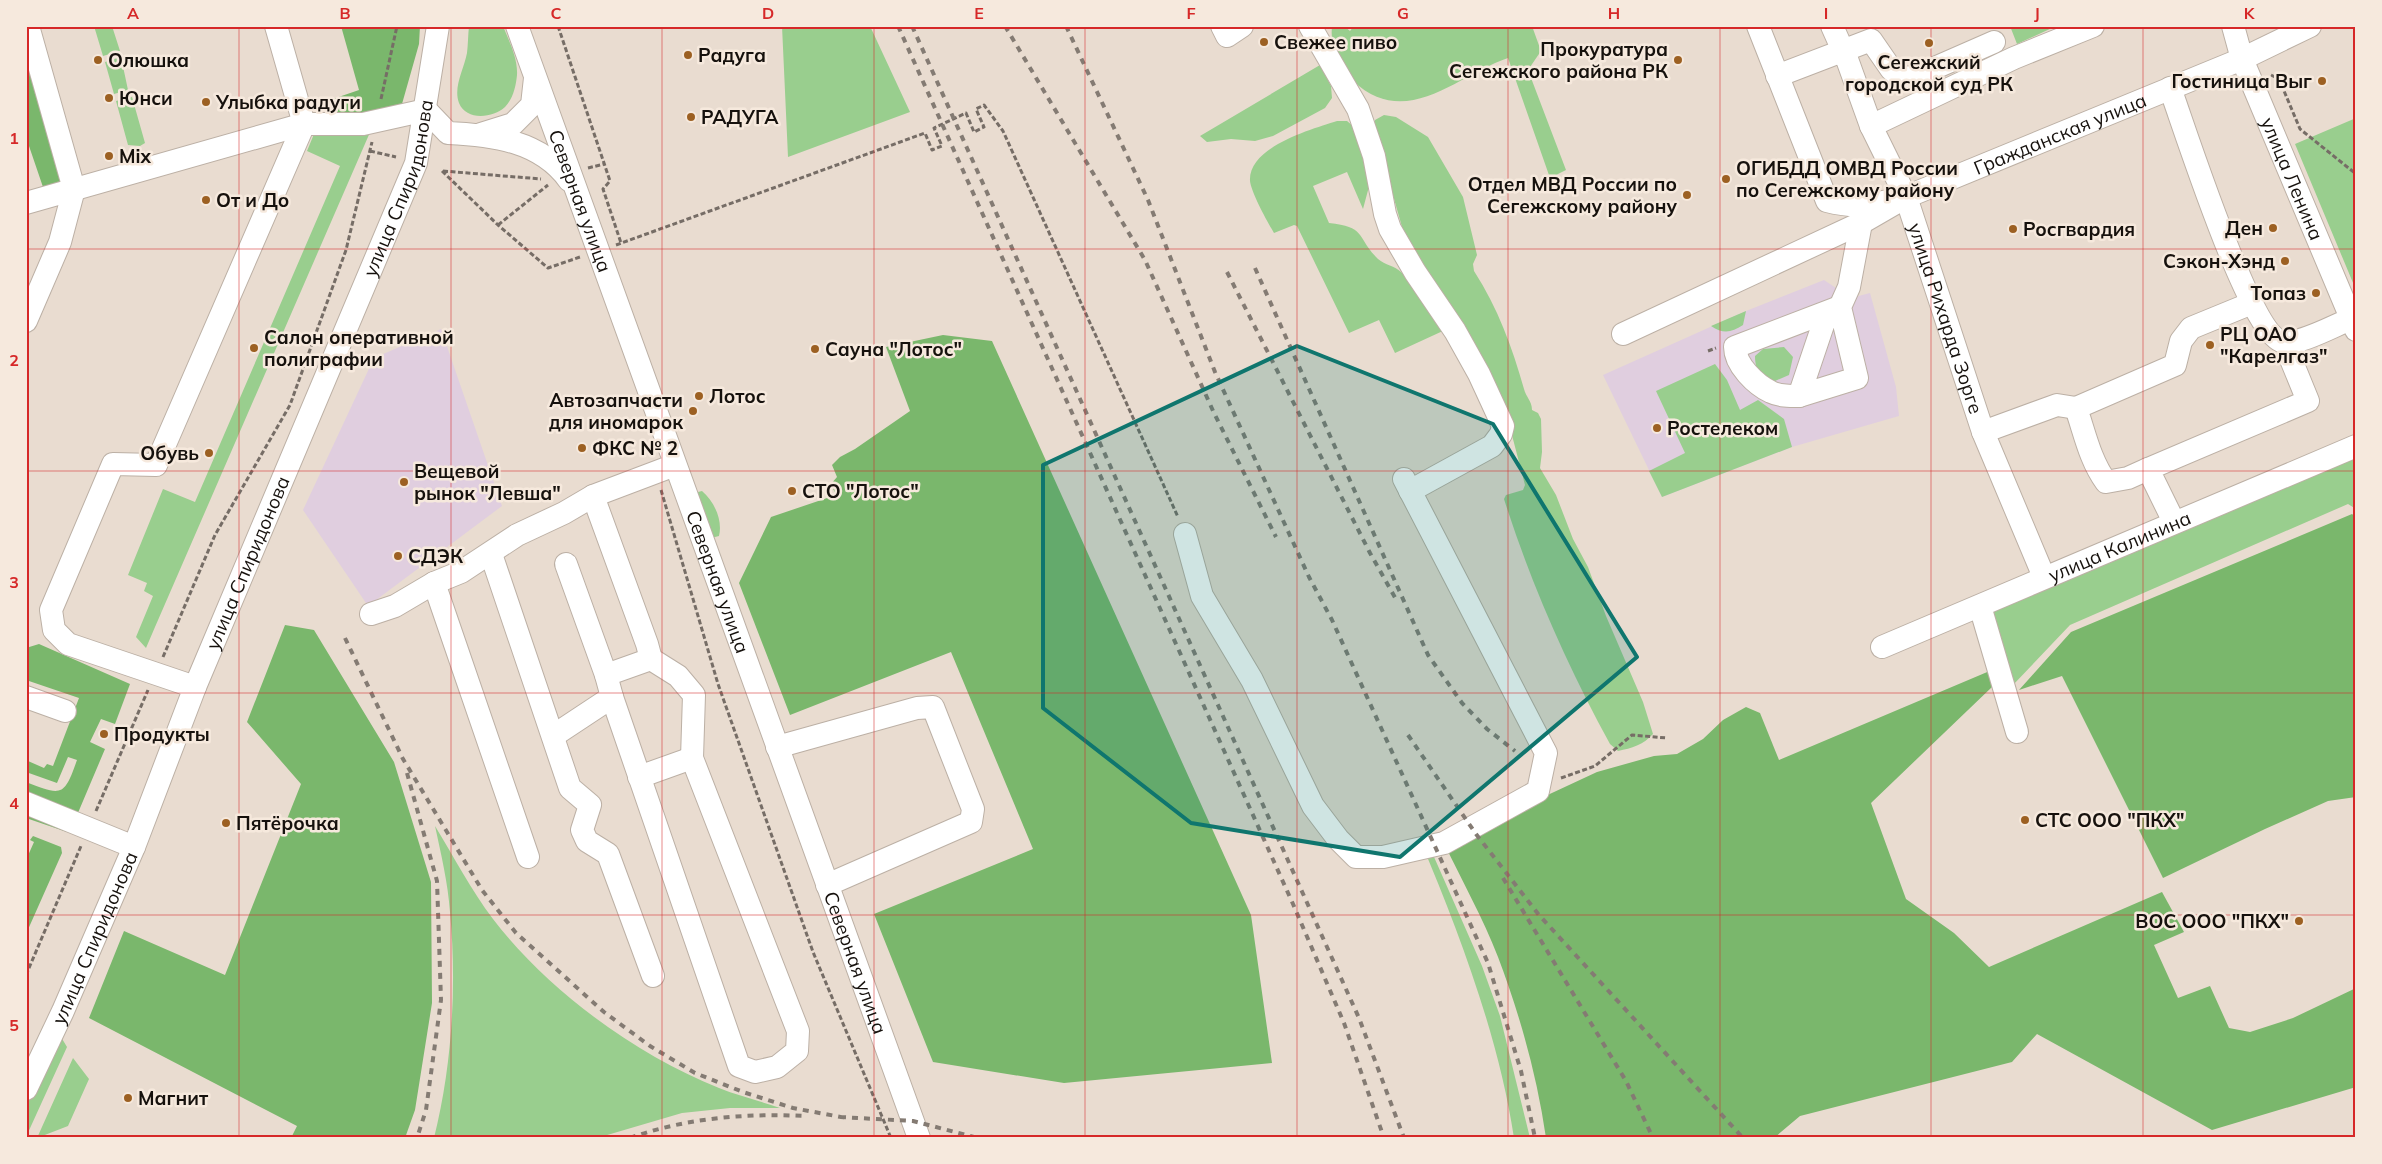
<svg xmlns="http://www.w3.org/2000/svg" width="2382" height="1164" font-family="Mulish,sans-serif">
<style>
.commercial{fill:#e0cedf}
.green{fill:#99ce8e}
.forest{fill:#7ab76c}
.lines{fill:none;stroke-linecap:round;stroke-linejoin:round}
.minor-casing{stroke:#bcb0a5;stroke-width:24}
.path{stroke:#766d66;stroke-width:3;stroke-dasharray:5 2.5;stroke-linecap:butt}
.minor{stroke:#fff;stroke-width:22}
.rail{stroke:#847b73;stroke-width:4;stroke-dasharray:6 6;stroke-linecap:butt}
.marked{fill:#0f766e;fill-opacity:0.2;stroke:#0f766e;stroke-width:4;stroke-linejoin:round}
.grid{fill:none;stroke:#d62828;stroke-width:1;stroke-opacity:0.55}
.poi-dot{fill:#9c6022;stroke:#f6e9dd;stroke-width:2}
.labels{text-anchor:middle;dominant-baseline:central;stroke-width:5;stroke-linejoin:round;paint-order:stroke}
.poi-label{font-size:19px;font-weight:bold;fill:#16110d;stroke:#f6e9dd;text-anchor:start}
.street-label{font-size:19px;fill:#16110d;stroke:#f6e9dd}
.neatline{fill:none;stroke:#d62828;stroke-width:2}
.grid-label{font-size:16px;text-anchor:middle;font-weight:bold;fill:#d62828}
</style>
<rect width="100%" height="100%" fill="#e9dcd0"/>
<path class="commercial" d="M1824,280L1851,298L1870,293L1896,387L1899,416L1792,447L1662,497L1603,375L1746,311Z
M441,329L502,506L368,606L303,510L374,358Z"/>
<path class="green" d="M94,26H112L120,51L103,56Z
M469,26H503C509,41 518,58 517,75C516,86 513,99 505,107C493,118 466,121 459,103C453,87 464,69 467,53C468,45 468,35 469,26Z
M782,26H870L910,112L788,157Z
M1332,26H1344L1350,31L1354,26H1532L1541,51L1528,70L1566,170L1550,178L1508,58C1457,75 1407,131 1353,81C1337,67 1330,47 1332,26Z
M2010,26H2052V28L2017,44Z
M121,57L128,90L114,94L105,62Z
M1320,65L1331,86L1332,98L1325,108L1273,136L1255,141L1231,139L1207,142L1200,136Z
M132,97L145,143L140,146L128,145L116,101Z
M1384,115L1396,117L1428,137L1463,197L1477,255L1473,264L1474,271C1498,308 1512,347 1524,389C1526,397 1532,401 1532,410L1538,413L1541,419L1542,452L1540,468L1556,495L1573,539L1588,567L1606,616L1643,702L1653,734C1643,745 1632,748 1618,751L1610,744C1567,665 1531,584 1504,499L1506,495L1523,490L1525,485L1508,420L1412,249L1402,227L1374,128L1375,120Z
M2356,118V290L2295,144Z
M1337,121H1347L1353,126L1371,179L1363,209L1347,172L1313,186L1329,223C1367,227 1356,237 1378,259C1385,265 1395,266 1401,272C1419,287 1432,311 1445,330L1395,353L1379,320L1349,333L1297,226L1294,225L1274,233C1268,223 1251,192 1250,181C1248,147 1312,129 1337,121Z
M371,130L155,627L146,648L136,637L153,596L144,591L147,583L128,575L163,489L195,502L340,166L307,151L314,134Z
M1746,311L1743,325C1731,333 1723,334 1711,326Z
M1784,347L1793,357L1789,375L1775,381C1761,377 1755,371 1755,356L1763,349Z
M1715,364L1727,380L1740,410L1758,400L1784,419L1792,447L1662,497L1649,471L1685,453L1656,391Z
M2356,454V509L2348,504L2070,625L2013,685L1993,612Z
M702,491C714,501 723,520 719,536L711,538L694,493Z
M435,826C454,857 471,890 493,919C547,990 636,1055 719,1088C739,1096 760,1101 780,1108H730L682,1113L597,1138H434C452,1066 457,986 450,912C448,883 441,854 435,826Z
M1427,841L1482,966L1500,1016L1530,1138H1514C1499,1038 1460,935 1421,842Z
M43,1026L58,1032L67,1047L26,1137V1064Z
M73,1058L89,1079L68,1126L37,1138Z"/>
<path class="forest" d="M341,26H420L419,44L400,111L326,114L324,102L359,90Z
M26,42L65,182L44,190L29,146H26Z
M943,335L992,341L1251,915L1272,1063L1064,1083L933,1062L874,914L1033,849L951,652L790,715L739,583L771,517L836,495L831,484L837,477L832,465L840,457L855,449L910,411L886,347Z
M2352,514L2356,517V797L2328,801L2265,829L2163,878L2062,676L2019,690L2071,632Z
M285,625L314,630L394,762L431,882L432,1003L415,1110L405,1138H291L297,1126L89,1018L124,931L225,975L301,784L247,722Z
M39,644L130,684L115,724L101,719L90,742L105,749L72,827L67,832L26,818V782C62,796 64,797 77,760L68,757L57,783L26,772V756L29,757L28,761L44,768L47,764L53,766L79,698L26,680V648Z
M1992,670V687L1871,803L1906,899L1954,933L1989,967L2162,892L2184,932L2154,945L2178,998L2210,986L2229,1028L2250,1032L2293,1018L2356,988V1087L2212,1130L2037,1034L2012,1062L1800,1116L1774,1138H1546C1537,1076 1520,1015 1498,957C1483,918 1462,881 1444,843L1597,772L1654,756L1677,754L1703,739L1723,720L1746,707L1760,713L1779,760Z
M33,836L61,847L62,853L26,934V860L34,842L30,840Z"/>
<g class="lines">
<defs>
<g id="minor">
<path id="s1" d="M517,26L919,1138"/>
<path d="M1222,26L1227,36L1242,26"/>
<path d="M1310,26L1358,109L1374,156L1385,214L1390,229L1415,272L1455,331L1479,374L1503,426L1501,434L1492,446L1410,491"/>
<path id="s2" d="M1758,26L1827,201C1857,209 1876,204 1906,197L1983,432L2044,577"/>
<path d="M1832,26L1848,62L1871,126L1906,197"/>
<path id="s3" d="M2233,26L2242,59L2356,330"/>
<path d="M1777,76L1871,40L1891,69L1901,78L1914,77L1994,42"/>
<path d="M2170,88C2184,126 2250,335 2283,342C2300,345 2335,325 2351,319"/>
<path d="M426,110L448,133C493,135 541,141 569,180"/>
<path d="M1871,126L2014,58L2093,26"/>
<path d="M481,134L513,124L532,105L535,78"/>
<path d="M26,203L304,124H363L426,110"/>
<path d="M1840,307L1824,322L1799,396L1857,378L1840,307L1849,287L1861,223"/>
<path d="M26,321L60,242L74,189L28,26"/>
<path id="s4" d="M1623,334L1861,223L1906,197L2242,59L2310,26"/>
<path d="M1799,396C1790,396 1779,396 1771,392C1756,385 1735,365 1735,347L1837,308"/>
<path d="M1983,432L2057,405L2076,408"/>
<path d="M2148,469L2128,478L2106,482C2090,460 2085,434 2076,408L2175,365L2181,341L2191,328L2252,303"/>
<path d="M593,496L647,644L651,659L678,676L694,695L692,758L798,1031L797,1051L777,1067L755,1072L739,1066L612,697"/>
<path d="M2174,522L2148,469L2308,401L2290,357L2297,341"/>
<path d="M1185,534L1202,596L1252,680L1313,806L1338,839L1356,857H1383L1444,843L1538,791L1546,753L1404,479"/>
<path d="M491,554L570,788L590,805L582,830L587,841L608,854L653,976"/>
<path d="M434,583L528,857"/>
<path d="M1980,606L2017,732"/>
<path d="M371,614L395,606L434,583L461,572L517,535L564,513L593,496L675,465"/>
<path id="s5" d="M1882,647L2356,446"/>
<path d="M606,675L651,659"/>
<path d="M195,687L68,644L54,630L51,610L113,464L156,465L304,124L276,26"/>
<path d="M26,697L65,711"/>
<path d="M553,736L612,697L606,675L566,564"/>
<path d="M777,747L917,708L933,707L973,809L971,822L827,885"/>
<path d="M639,777L692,758"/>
<path d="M26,803L134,847"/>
<path id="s6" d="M26,1089L63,1011L134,847L195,687L416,163L438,26"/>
</g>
</defs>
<use href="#minor" class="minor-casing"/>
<path class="path" d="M558,26L610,181L603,189L621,243
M2271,75L2279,79L2300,129L2356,174
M381,99L397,26
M370,151L396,157
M588,168L604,164
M442,171L498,225L548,268L580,257
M443,171L541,179
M498,225L548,185
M616,245L925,133L932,150L942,146L934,128L966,113L974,132L984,127L976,109L984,105L1003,131L1178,517
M1708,351L1716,348
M661,490L718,684L813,952L891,1138
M163,657L215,535L290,405L346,250L372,142
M1561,778L1595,766L1632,735L1667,738
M96,811L148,690
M26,975L81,846"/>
<use href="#minor" class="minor"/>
<path class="rail" d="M898,26L1293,904L1344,1023L1384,1138
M912,26L1359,1018L1404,1138
M1005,26L1145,260L1214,413L1276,537
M1066,26L1148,200L1215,372L1309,577L1332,620L1488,963L1521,1071L1535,1138
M1255,268L1428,655L1462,703L1487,729L1515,751
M1227,272L1370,553L1397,601
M345,638L403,759L482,890L516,933L604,1012L650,1046L695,1073L743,1092L793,1108L846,1118
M1408,735L1476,834L1539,915L1743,1138
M407,773L437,881L441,1000L426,1110L417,1138
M1503,878L1626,1081L1653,1138
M840,1117L913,1121L978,1138
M630,1138C685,1118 747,1113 805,1116"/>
</g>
<path class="marked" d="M1297,346L1493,424L1637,657L1400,857L1191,823L1043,708V465Z"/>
<path class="grid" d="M239,26V1138M451,26V1138M662,26V1138M874,26V1138M1085,26V1138M1297,26V1138M1508,26V1138M1720,26V1138M1931,26V1138M2143,26V1138M26,249H2356M26,471H2356M26,693H2356M26,915H2356"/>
<g class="poi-dot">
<circle cx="1264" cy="42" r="5"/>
<circle cx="1929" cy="43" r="5"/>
<circle cx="688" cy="55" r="5"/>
<circle cx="98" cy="60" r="5"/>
<circle cx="1678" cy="60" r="5"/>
<circle cx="2322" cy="81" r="5"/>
<circle cx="109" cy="98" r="5"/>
<circle cx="206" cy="102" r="5"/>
<circle cx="691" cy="117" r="5"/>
<circle cx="109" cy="156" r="5"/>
<circle cx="1726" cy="179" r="5"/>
<circle cx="1687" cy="195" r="5"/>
<circle cx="206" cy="200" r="5"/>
<circle cx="2273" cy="228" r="5"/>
<circle cx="2013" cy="229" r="5"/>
<circle cx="2285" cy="261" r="5"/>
<circle cx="2316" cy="293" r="5"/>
<circle cx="2210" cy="345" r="5"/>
<circle cx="254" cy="348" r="5"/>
<circle cx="815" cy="349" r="5"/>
<circle cx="699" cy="396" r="5"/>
<circle cx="693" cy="411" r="5"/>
<circle cx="1657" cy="428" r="5"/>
<circle cx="582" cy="448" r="5"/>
<circle cx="209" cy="453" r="5"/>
<circle cx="404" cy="482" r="5"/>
<circle cx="792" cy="491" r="5"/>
<circle cx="398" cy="556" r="5"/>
<circle cx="104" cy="734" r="5"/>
<circle cx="2025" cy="820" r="5"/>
<circle cx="226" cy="823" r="5"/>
<circle cx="2299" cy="921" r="5"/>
<circle cx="128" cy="1098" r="5"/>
</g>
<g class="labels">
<g class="poi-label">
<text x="1274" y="42">Свежее пиво</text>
<text x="1668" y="49" text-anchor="end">Прокуратура<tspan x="1668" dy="22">Сегежского района РК</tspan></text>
<text x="698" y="55">Радуга</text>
<text x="108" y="60">Олюшка</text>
<text x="1929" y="62" text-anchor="middle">Сегежский<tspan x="1929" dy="22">городской суд РК</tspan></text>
<text x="2312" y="81" text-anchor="end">Гостиница Выг</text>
<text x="119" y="98">Юнси</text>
<text x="216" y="102">Улыбка радуги</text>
<text x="701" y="117">РАДУГА</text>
<text x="119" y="156">Mix</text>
<text x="1736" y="168">ОГИБДД ОМВД России<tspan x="1736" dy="22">по Сегежскому району</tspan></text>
<text x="1677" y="184" text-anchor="end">Отдел МВД России по<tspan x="1677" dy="22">Сегежскому району</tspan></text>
<text x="216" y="200">От и До</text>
<text x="2263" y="228" text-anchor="end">Ден</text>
<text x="2023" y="229">Росгвардия</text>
<text x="2275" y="261" text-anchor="end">Сэкон-Хэнд</text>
<text x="2306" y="293" text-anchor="end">Топаз</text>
<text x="2220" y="334">РЦ ОАО<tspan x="2220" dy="22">"Карелгаз"</tspan></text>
<text x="264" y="337">Салон оперативной<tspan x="264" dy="22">полиграфии</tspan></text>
<text x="825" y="349">Сауна "Лотос"</text>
<text x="709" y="396">Лотос</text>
<text x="683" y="400" text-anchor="end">Автозапчасти<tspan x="683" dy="22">для иномарок</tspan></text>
<text x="1667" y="428">Ростелеком</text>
<text x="592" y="448">ФКС № 2</text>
<text x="199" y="453" text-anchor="end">Обувь</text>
<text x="414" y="471">Вещевой<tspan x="414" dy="22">рынок "Левша"</tspan></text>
<text x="802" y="491">СТО "Лотос"</text>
<text x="408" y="556">СДЭК</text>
<text x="114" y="734">Продукты</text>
<text x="2035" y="820">СТС ООО "ПКХ"</text>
<text x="236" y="823">Пятёрочка</text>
<text x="2289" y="921" text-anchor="end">ВОС ООО "ПКХ"</text>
<text x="138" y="1098">Магнит</text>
</g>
<g class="street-label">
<text stroke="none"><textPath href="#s4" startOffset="481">Гражданская улица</textPath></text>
<text stroke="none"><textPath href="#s3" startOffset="164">улица Ленина</textPath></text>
<text stroke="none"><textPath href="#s6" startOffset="976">улица Спиридонова</textPath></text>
<text stroke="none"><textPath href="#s1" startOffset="186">Северная улица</textPath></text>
<text stroke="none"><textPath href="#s2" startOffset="396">улица Рихарда Зорге</textPath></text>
<text stroke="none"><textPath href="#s5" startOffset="258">улица Калинина</textPath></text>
<text stroke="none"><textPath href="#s6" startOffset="571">улица Спиридонова</textPath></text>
<text stroke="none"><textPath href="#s1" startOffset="591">Северная улица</textPath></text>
<text stroke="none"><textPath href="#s6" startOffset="166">улица Спиридонова</textPath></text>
<text stroke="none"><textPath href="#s1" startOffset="996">Северная улица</textPath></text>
</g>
</g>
<rect width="2382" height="1164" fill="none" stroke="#f6e9dd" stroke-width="55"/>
<rect x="28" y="28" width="2326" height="1108" class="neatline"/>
<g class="grid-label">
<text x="133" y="19">A</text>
<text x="345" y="19">B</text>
<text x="556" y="19">C</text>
<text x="768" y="19">D</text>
<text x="979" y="19">E</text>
<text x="1191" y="19">F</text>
<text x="1403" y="19">G</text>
<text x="1614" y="19">H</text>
<text x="1826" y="19">I</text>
<text x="2037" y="19">J</text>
<text x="2249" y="19">K</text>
<text x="14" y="144">1</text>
<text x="14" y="366">2</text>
<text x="14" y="588">3</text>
<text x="14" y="809">4</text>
<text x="14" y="1031">5</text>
</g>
</svg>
